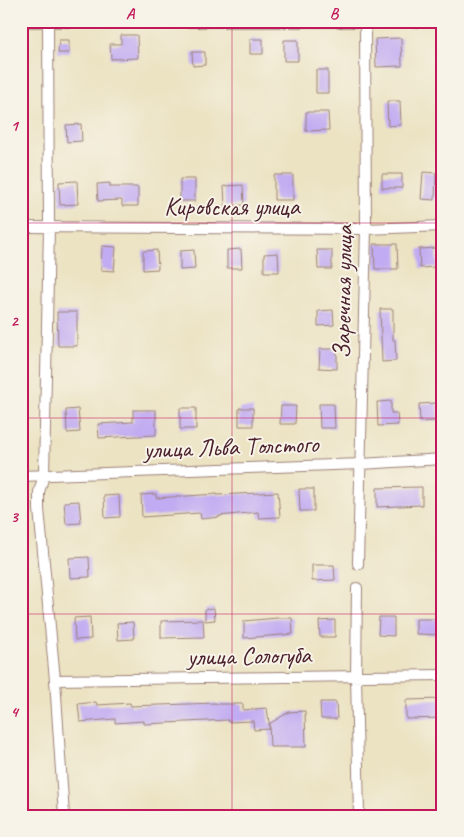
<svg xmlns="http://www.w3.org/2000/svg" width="464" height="837" font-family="Caveat,sans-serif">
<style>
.building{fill:#c1abf2}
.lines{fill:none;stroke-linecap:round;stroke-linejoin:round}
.street-casing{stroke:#9b8177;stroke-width:12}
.street{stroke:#fff;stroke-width:10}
.grid{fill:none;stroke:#c2185b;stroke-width:1;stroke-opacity:0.55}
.labels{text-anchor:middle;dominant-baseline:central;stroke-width:4;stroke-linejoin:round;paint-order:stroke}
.street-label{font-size:25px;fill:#4a1f2b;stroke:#f7f3e8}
.neatline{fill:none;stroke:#c2185b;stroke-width:2}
.grid-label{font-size:16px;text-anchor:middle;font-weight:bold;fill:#c2185b}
</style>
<rect width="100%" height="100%" fill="#f7f3e8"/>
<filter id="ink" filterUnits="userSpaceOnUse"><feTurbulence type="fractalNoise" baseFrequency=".02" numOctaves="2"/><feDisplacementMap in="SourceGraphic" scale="10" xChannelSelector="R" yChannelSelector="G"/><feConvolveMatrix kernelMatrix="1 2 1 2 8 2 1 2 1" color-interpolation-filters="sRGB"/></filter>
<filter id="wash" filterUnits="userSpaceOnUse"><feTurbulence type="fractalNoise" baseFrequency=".0096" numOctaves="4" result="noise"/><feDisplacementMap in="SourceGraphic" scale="20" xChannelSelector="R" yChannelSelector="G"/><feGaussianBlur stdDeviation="1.12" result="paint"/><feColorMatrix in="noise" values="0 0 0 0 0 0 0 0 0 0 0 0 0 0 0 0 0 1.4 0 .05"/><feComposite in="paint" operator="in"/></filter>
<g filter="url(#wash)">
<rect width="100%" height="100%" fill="#ece3c3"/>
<g id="blocks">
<path class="building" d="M121,35H137L138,58L111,59L110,44H121Z
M401,38L402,66L376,67L375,39Z
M250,39H263V54H250Z
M59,40H69V53H58Z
M284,40H298V61H284Z
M192,52H205V65L193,66Z
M316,70H328V93H316Z
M387,101H400L401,125L388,126Z
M306,112H328L329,130L306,131Z
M81,124L82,141L67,142L66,125Z
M423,172L436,173L435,200L421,199Z
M382,174H402V188H382Z
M274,175H293V200H274Z
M180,179H195V201H180Z
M77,181L78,204L60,205L59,182Z
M110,183V187H138V206H122V200L98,201L97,184Z
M243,185L244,205L225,206L224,186Z
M374,244H397L398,269H375Z
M102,246L116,247L114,271L101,270Z
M436,248L437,267L420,268L419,249Z
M241,249L242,268H227V250Z
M157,250L158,269L143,270V251Z
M194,250L195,269L180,270V251Z
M317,250H332V269H318Z
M278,253L279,272H264V254Z
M380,309H393V340H395L396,361L382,362Z
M333,310L334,325L318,326V311Z
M57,312H77V346H58Z
M320,349H337V369L319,368Z
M391,401V413H397L398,425L378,426L377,402Z
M437,403L438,421L420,422L419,404Z
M319,404H334L335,428H320Z
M281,406H296L295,424H280Z
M180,408H196V429H180Z
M239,408H253V426H239Z
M78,409L80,432L67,433L66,410Z
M133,410H156V435L99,438L98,424L133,422Z
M422,487V505L377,507V488Z
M299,489H314V511H300Z
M278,492L280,517L259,518L258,512L219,516L220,517L201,519L200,513L142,517L141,495L156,494V498L217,494V495Z
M119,495L120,517L105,518L104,496Z
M79,501L81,523L66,524L64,502Z
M89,557L90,577L70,578L69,558Z
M312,565H334L335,580L312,581Z
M214,608L215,620L205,621V609Z
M90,617L91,639L75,640L74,618Z
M379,617H394V636L378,635Z
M277,618H292L293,634L244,638V621Z
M416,619H443V635L416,634Z
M203,620L204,637L161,638V621Z
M335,620V637H320L319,621Z
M133,622L134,639L118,640L117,623Z
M443,699V718L406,719V700Z
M96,702L97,705L130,703L131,706L216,703V704H243V710L267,708L270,729L254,730L253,721L228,722V720L144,724V721L115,723V719L80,722L78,704Z
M320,702H336L337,719H321Z
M305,711L306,747H270L269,724L289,712Z"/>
</g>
</g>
<g filter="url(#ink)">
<use href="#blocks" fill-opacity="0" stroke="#9b8177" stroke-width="1"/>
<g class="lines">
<defs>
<path id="street" d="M48,21L49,227L44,475L39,492V509L55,680L64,816
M21,22H443
M21,227L366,229L443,226
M21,476L361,464L443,459
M358,564L366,229L365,21
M357,588L356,676L359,816
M55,680L443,675"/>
</defs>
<use href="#street" class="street-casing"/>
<use href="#street" class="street"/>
</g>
</g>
<path class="grid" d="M232,21V816M21,223H443M21,418H443M21,614H443"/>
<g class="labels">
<g class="street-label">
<text x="232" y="207">Кировская улица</text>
<text transform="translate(343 292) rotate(-89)">Заречная улица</text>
<text transform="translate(231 447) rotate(-2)">улица Льва Толстого</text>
<text transform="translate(249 656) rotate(-1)">улица Сологуба</text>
</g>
</g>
<rect width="464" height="837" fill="none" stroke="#f7f3e8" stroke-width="55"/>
<rect x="28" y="28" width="408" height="782" class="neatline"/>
<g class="grid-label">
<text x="130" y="19">A</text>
<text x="334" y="19">B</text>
<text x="14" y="131">1</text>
<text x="14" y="326">2</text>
<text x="14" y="522">3</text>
<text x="14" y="717">4</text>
</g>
</svg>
